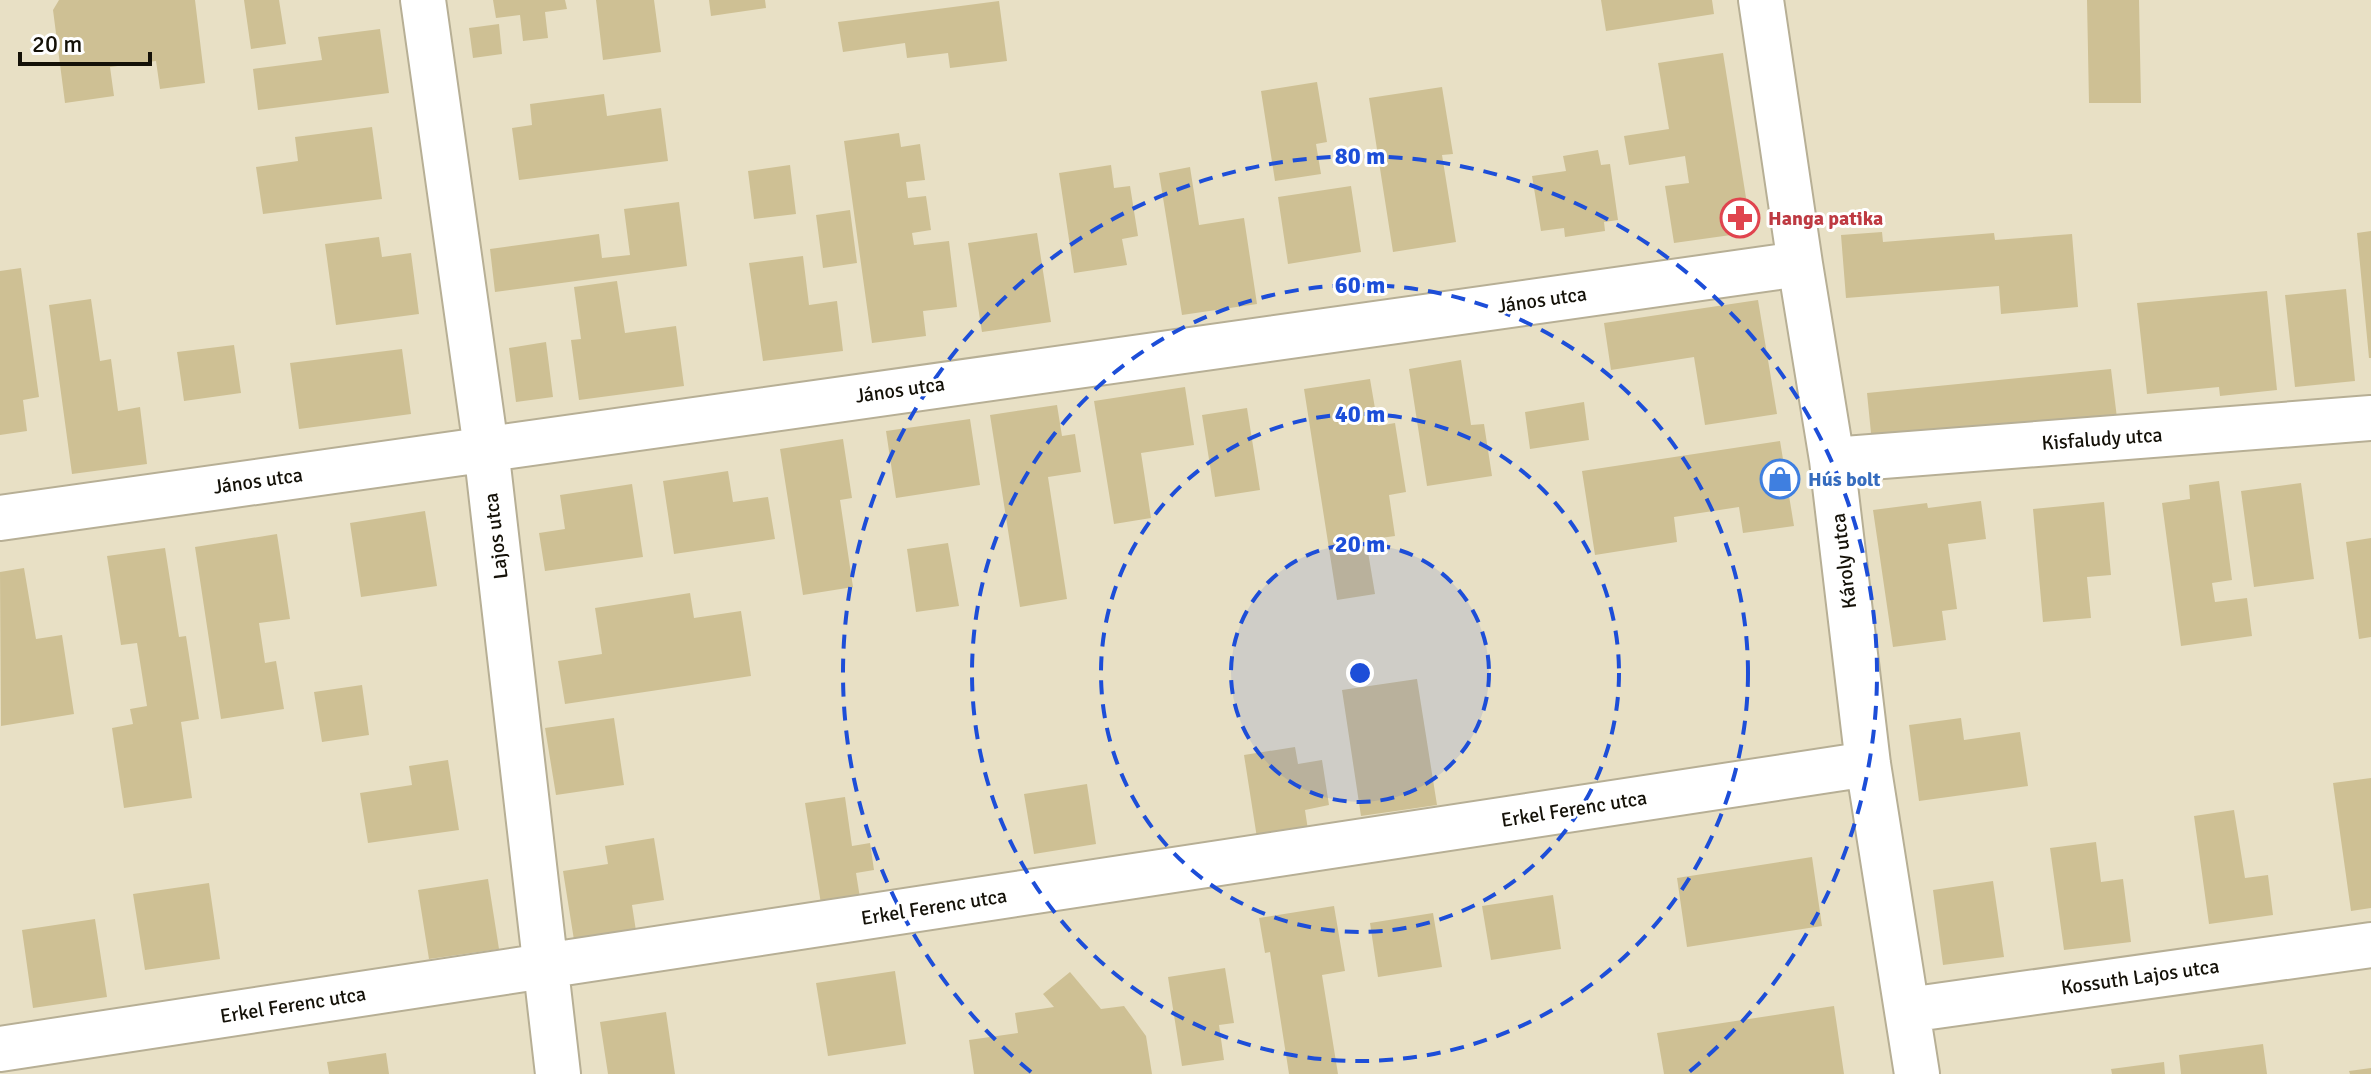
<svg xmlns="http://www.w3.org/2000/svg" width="2371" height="1074" font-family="Signika,sans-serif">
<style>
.building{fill:#cec094}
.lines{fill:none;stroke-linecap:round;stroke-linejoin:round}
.minor-casing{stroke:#b7af95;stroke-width:48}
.minor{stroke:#fff;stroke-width:44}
.ring{fill:none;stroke:#1d4ed8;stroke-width:4;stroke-dasharray:14 10}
.labels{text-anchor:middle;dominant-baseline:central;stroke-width:6;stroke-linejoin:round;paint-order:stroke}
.health-label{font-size:20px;font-weight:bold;fill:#be3a42;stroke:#fff;text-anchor:start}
.street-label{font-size:20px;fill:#141108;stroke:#fff}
.shop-label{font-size:20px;font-weight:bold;fill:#366cbe;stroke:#fff;text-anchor:start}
.centre{fill:#1d4ed8;stroke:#fff;stroke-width:4}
.ring-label{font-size:24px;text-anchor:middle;font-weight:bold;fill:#1d4ed8;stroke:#fff;stroke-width:6;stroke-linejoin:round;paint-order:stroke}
</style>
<rect width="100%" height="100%" fill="#e8e0c5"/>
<path class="building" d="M59,0H195L205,83L160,89L156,61L110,67L114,96L65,103L53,10Z
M244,0H279L286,44L251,49Z
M493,0H565L567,9L545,12L548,38L523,41L520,15L496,18Z
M596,0H654L661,52L603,60Z
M709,0H765L766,8L711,16Z
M1601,0H1712L1714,14L1606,31Z
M2087,0H2139L2141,103H2089Z
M999,1L1007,61L950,68L948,53L907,58L905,43L843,52L838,22Z
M499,24L502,54L473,58L469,28Z
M380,29L389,93L258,110L253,69L322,60L318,37Z
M1723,53L1750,223L1738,234L1674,243L1665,186L1689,183L1685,156L1629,165L1624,136L1669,129L1658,63Z
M1317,82L1327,142L1316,144L1321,174L1275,181L1261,91Z
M1442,87L1453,154L1442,155L1456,242L1393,252L1369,98Z
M604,94L607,116L661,108L668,161L519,180L512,128L532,125L530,104Z
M372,127L382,199L263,214L256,167L298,161L295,137Z
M899,133L901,147L920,144L925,180L906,182L908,198L926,196L931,230L912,233L914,245L949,241L957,307L923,311L926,336L872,343L844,141Z
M1598,150L1601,165L1610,164L1618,220L1604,222L1605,231L1565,237L1564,228L1541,231L1532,176L1566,171L1563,156Z
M790,165L796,214L754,219L748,171Z
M1111,165L1114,188L1130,186L1138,236L1122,239L1127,265L1074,273L1059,173Z
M1190,167L1199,225L1244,218L1257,304L1182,315L1159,173Z
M1351,186L1361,252L1288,264L1278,197Z
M679,202L687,266L495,292L490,249L599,234L602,258L630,255L624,209Z
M850,210L857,263L823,268L816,215Z
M2371,231V358H2369L2357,233Z
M1882,232L1883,242L1994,233L1995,240L2072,234L2078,307L2001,314L1999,286L1846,298L1841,235Z
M1037,233L1051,322L982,332L968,243Z
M379,237L382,257L411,253L419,314L336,325L325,244Z
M803,256L809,305L837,301L843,351L763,361L749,263Z
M21,268L39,397L23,400L27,431L0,435V271Z
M617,281L625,333L676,326L684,386L579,400L571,340L581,339L574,287Z
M2346,289L2355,381L2295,387L2285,295Z
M2267,291L2277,390L2220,396L2219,387L2147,394L2137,303Z
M91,299L100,361L111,359L118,411L140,407L147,464L72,474L49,305Z
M1758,300L1777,414L1705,425L1694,357L1611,370L1604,323Z
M546,342L553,397L516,402L509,348Z
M234,345L241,393L184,401L177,352Z
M402,349L411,414L299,429L290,363Z
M1461,360L1471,425L1484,424L1492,476L1427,486L1409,369Z
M2111,369L2117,418L1872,443L1867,393Z
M1370,379L1378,426L1395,423L1406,492L1389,495L1395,536L1366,540L1375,594L1337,600L1304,389Z
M1185,387L1194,445L1141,453L1151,518L1114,524L1094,401Z
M1584,402L1589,440L1530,449L1525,412Z
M1057,405L1062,436L1075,434L1081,472L1048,477L1067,599L1020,607L990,415Z
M1247,408L1260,490L1215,497L1202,415Z
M970,419L980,485L896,498L886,431Z
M843,439L852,498L840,500L853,587L803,595L780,449Z
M1780,441L1794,526L1743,533L1739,507L1674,517L1677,542L1595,555L1582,471Z
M728,471L733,502L768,497L775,539L674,554L663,481Z
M2219,481L2232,580L2212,583L2215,602L2247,598L2252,636L2181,646L2162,503L2190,499L2189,485Z
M2301,483L2314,579L2254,587L2241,491Z
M632,484L643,557L545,571L539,533L565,529L560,495Z
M1981,501L1986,539L1948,544L1957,609L1942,611L1946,640L1893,647L1873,510L1927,503L1928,508Z
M2104,502L2111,575L2087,577L2091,618L2043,622L2033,509Z
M425,511L437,586L361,597L350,523Z
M277,534L290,619L259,623L265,663L276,661L284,709L221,719L195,547Z
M2371,538V637L2359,639L2346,542Z
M948,543L959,606L916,612L907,549Z
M165,548L179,637L186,636L199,719L181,722L192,798L124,808L112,728L133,724L130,709L147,706L137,643L121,645L107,556Z
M24,568L36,639L62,635L74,714L1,726L0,572Z
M690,593L694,618L741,611L751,676L565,704L558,661L602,654L595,608Z
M1417,679L1437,805L1361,816L1342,690Z
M362,685L369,735L322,742L314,692Z
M614,718L624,785L556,795L545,728Z
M1961,718L1964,740L2020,732L2028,786L1919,801L1909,725Z
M1295,747L1298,764L1322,760L1329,805L1305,810L1308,830L1257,838L1244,755Z
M448,760L459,830L368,843L360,793L412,785L409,766Z
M2371,778V908L2351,911L2333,783Z
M1087,784L1096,844L1034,854L1024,794Z
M845,797L852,846L870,843L874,870L856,873L860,898L821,904L805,803Z
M2234,810L2245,878L2268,875L2273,915L2209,924L2194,816Z
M654,838L664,900L632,905L636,931L574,940L563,871L608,864L605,846Z
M2096,842L2101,882L2123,879L2131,942L2064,950L2050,848Z
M1812,857L1822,926L1687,947L1677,878Z
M488,879L499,949L429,959L418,890Z
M1993,881L2004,957L1943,965L1933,890Z
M209,883L220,959L145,970L133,894Z
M1553,895L1561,949L1491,960L1482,906Z
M1334,906L1345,971L1322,975L1338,1074H1289L1270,952L1265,953L1259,918Z
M1433,913L1442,967L1378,977L1370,923Z
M95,919L107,997L33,1008L22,930Z
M1225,968L1234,1023L1219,1025L1224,1060L1182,1066L1168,977Z
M895,971L906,1044L828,1056L816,983Z
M1070,972L1101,1009L1124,1006L1146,1036L1152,1074H974L969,1040L1018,1033L1015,1013L1054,1007L1043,994Z
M1834,1006L1844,1074H1664L1657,1033Z
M666,1012L675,1074H608L600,1022Z
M2263,1044L2267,1074H2181L2179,1055Z
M386,1053L389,1074H329L327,1062Z
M2164,1062L2165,1074H2112L2111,1069Z
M2371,1068V1074H2350L2349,1071Z"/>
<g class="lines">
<defs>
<path id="minor" d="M423,0L486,448L558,1074
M1761,0L1800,264L1832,460L1868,764L1917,1074
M1832,460L2371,418
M0,518L1800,264
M1908,1010L2371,945
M0,1049L1868,764"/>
</defs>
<use href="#minor" class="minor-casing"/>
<use href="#minor" class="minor"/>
</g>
<circle cx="1360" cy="673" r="129" fill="#1d4ed8" fill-opacity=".12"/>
<g class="ring">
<circle cx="1360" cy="673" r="129"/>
<circle cx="1360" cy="673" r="259"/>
<circle cx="1360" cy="673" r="388"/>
<path d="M1031 1072A517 517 0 1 1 1689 1072"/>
</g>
<defs>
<symbol id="pharmacy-ring" viewBox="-11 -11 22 22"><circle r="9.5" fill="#fff" stroke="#e0444e" stroke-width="1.5"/><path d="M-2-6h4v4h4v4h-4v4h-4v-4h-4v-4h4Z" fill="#e0444e"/></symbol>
<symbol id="shop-ring" viewBox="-11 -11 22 22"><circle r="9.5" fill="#fff" stroke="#3f7fe0" stroke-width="1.5"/><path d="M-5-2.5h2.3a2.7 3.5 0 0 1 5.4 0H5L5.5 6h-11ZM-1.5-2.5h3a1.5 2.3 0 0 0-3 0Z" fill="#3f7fe0"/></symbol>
</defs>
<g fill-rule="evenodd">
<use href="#pharmacy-ring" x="1718" y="196" width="44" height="44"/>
<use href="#shop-ring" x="1758" y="457" width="44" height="44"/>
</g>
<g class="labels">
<g class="health-label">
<text x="1768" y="218">Hanga patika</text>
</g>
<g class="street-label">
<text transform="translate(1542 300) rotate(-8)">János utca</text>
<text transform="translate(900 390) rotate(-8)">János utca</text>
<text transform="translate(2102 439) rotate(-4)">Kisfaludy utca</text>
<text transform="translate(258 481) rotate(-8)">János utca</text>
<text transform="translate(496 536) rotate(-97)">Lajos utca</text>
<text transform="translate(1844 561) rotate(-97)">Károly utca</text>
<text transform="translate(1574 809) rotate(-9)">Erkel Ferenc utca</text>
<text transform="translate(934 907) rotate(-9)">Erkel Ferenc utca</text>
<text transform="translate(2140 977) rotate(-8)">Kossuth Lajos utca</text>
<text transform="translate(293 1005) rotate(-9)">Erkel Ferenc utca</text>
</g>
<g class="shop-label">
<text x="1808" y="479">Hús bolt</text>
</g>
</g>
<circle cx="1360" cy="673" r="12" class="centre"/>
<g class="ring-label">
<text x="1360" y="164">80 m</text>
<text x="1360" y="293">60 m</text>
<text x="1360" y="422">40 m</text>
<text x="1360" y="552">20 m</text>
</g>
<path d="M20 52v12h130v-12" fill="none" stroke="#141108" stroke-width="4"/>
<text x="32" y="52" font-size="24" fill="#141108" stroke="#ffffff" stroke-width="6" paint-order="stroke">20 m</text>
</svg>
